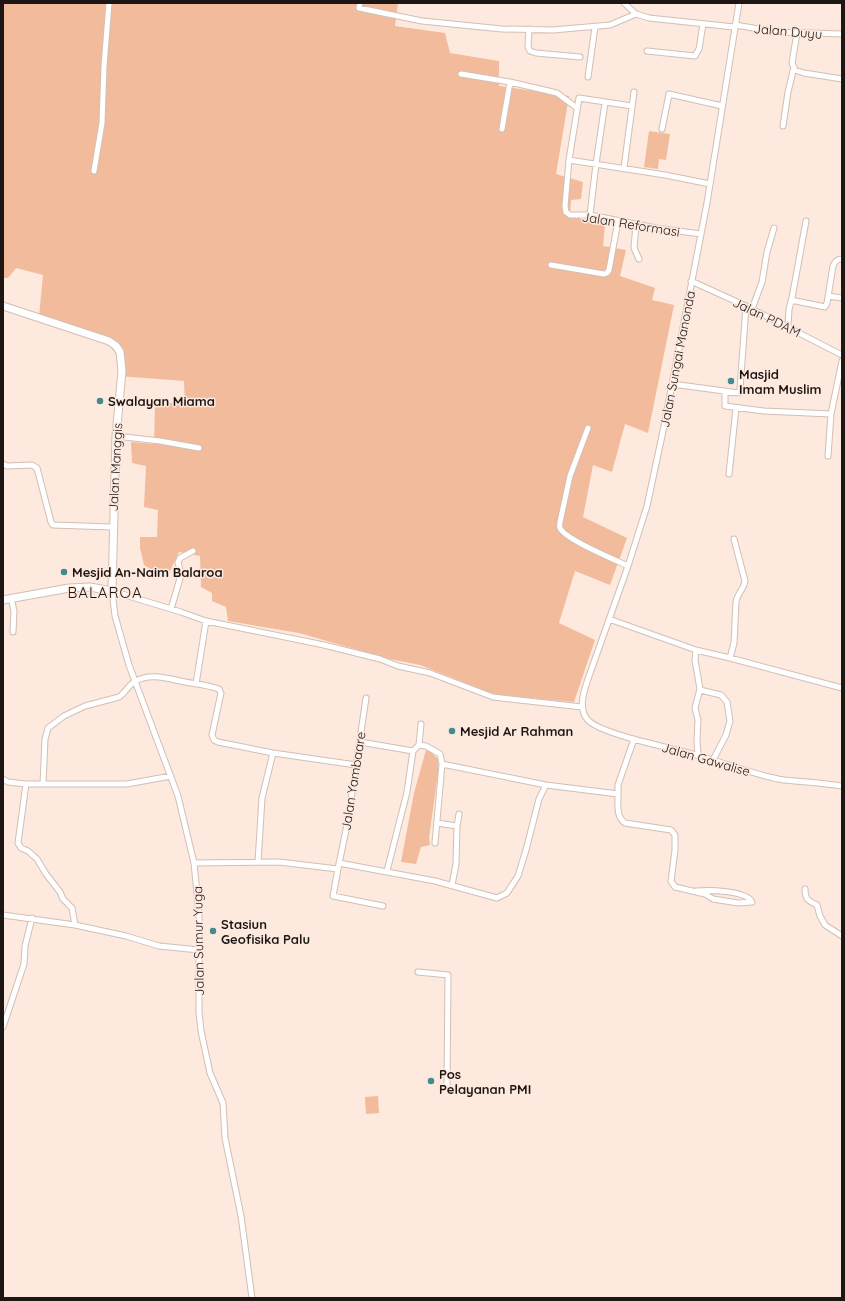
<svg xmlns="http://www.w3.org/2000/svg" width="845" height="1301" font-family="Quicksand,sans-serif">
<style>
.green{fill:#f2bb9c}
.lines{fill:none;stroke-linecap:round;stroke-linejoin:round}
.street-casing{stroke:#d2bfb5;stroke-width:7}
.secondary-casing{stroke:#d2bfb5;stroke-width:9}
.street{stroke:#fff;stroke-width:5}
.secondary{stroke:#fff;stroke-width:7}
.poi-dot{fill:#438b8f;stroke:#fde9de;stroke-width:1.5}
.labels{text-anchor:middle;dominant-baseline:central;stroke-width:3;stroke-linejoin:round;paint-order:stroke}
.street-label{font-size:13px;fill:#1d1613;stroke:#fde9de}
.poi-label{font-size:13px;font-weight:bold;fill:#1d1613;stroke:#fde9de;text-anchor:start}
.quarter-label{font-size:15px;letter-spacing:1px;fill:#1d1613;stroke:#fde9de}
</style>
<rect width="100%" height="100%" fill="#fde9de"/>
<path class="green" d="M3,3H398L395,26L445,33L450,53L499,61V86L569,96L556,174L583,182L581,199L571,200L570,216L605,224L603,246L626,250L620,276L655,288L652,300L674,305L648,433L625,424L612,472L593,465L583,517L627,538L610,585L575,571L559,623L595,640L574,702L496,695L420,665L390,659L299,633L228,621L226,607L212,601V593L201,587L200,556L179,552L170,571H154L144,565L140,548V537H157L158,510L144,507L146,466L132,463L131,442L154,444L155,403H185L184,381L119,376L116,354L101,335L39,317L43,275L16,268L8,278H3Z
M649,131L670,134L666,160L659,159L658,169L644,167Z
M426,750H428L438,759V773L429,838L430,845L421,847L416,864L401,862L414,793Z
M378,1096L379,1113L366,1114L365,1097Z"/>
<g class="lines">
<defs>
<path id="street" d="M360,3L359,8L422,21L502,29L553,30L610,25L636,14
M624,3L636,14L649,18L734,27
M739,3L707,203L663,431L647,506L628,566L588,679C584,691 578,708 587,719C600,735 674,748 696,755C725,763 754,775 784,780C803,782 823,783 842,786
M735,25L777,32L842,34
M529,29L528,47L530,51L536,53L580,57
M797,33L792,63L795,70L804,73L842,79
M647,51L695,56L699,49L703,24
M461,74L510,82L557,93L577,108
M588,77L595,27
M632,106L579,98L569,160L565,206L566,212L570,215H590L656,228L701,234
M783,126L788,92L794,67
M502,129L510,82
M662,129L669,94L722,106
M569,160L665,175L710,184
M624,168L634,92
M94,171L102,123L104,66L109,3
M590,215L596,164L605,103
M636,224L634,248L639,259
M551,265L604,274L607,273L609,270L618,221
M691,281L746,306L842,355
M828,296L842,298
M791,300L825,307L827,303L833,266C835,261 837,259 842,259
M752,309L762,282L767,252L774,228
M788,327L789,309L792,298L806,221
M672,384L739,393L740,389L746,306
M725,391V406L764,411L831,414L842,361
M588,428L570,476L560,522C560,524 559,526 560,528C564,539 616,560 628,566
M116,436L160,441L199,448
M828,456L831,414
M3,464L7,466L32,465L37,468L51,522L53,525L112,527
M729,474L736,408
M11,598L14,611L13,632
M171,609L181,575L178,562L180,558L193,551
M609,619L696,650L730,658L842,688
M696,650L695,660L700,689L695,708L698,720L697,741L698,755
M730,658L734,643L736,602C737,594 744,589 745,581L734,539
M196,684L206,621
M700,690L721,695L727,702L730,721L726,735L713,760
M360,742L413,751
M419,745L421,724
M3,779L8,782L26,784H127L171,776
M26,784L18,843L21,848L28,851L37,859L46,874L60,892L63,899L72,908L75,925
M43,784L45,739L48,728L64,716L85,706L119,697C125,693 128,686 134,682C150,672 169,679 185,682C196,684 208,685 219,689L221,693L212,735L214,740L218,742L273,753
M618,794C618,804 616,817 625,823L671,830L675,835V850L671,881L675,887L705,894L713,899L738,903L752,902C746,890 708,890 696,891
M437,823L457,826
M435,843L442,764
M258,862L262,798L273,753L356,765
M194,863L279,862L338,869L348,820L366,698
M339,863L435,881L497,898L507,893L518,876L526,850L539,799L546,785
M338,869L333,896L383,906
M387,871L407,792L413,751L419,745L426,746L440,754L442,764L546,785L618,794V785L634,739
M452,885L456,864L457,826L459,814
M805,889C805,899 808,901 817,905L820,916L825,925L842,936
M3,915L75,925L126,936L159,946L199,950
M418,972L448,975L447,1087
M3,1027L24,964L25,946L32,918
M252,1298L241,1216L225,1138L223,1103L210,1073L201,1031L199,1012V913L194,863L178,796L129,665L115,616L112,591L181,612L206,621L324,645L380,659L398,666L430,673L493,697L582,707"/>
<path id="secondary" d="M3,306L109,341L116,346L120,352L122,371L116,436L112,591L90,587L69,588L3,600"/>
</defs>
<use href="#street" class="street-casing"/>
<use href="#secondary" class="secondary-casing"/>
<use href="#street" class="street"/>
<use href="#secondary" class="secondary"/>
</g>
<g class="poi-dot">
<circle cx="731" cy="381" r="4"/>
<circle cx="100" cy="401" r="4"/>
<circle cx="64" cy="572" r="4"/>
<circle cx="452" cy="731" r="4"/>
<circle cx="213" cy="931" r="4"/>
<circle cx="431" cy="1081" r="4"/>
</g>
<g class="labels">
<g class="street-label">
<text transform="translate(788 31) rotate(5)">Jalan Duyu</text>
<text transform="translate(631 224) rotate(9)">Jalan Reformasi</text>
<text transform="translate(767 317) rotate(26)">Jalan PDAM</text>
<text transform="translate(677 359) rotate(-79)">Jalan Sungai Manonda</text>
<text transform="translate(115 467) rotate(-87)">Jalan Manggis</text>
<text transform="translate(706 759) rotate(16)">Jalan Gawalise</text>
<text transform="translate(353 781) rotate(-81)">Jalan Yambaare</text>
<text transform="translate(198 941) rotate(-91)">Jalan Sumur Yuga</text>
</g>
<g class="poi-label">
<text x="739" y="374">Masjid<tspan x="739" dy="15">Imam Muslim</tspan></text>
<text x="108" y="401">Swalayan Miama</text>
<text x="72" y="572">Mesjid An-Naim Balaroa</text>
<text x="460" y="731">Mesjid Ar Rahman</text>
<text x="221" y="924">Stasiun<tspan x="221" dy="15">Geofisika Palu</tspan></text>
<text x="439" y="1074">Pos<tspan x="439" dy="15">Pelayanan PMI</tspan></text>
</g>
<g class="quarter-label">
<text x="105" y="592">BALAROA</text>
</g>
</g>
<rect width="845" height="1301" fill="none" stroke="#1d1613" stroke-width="8"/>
</svg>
